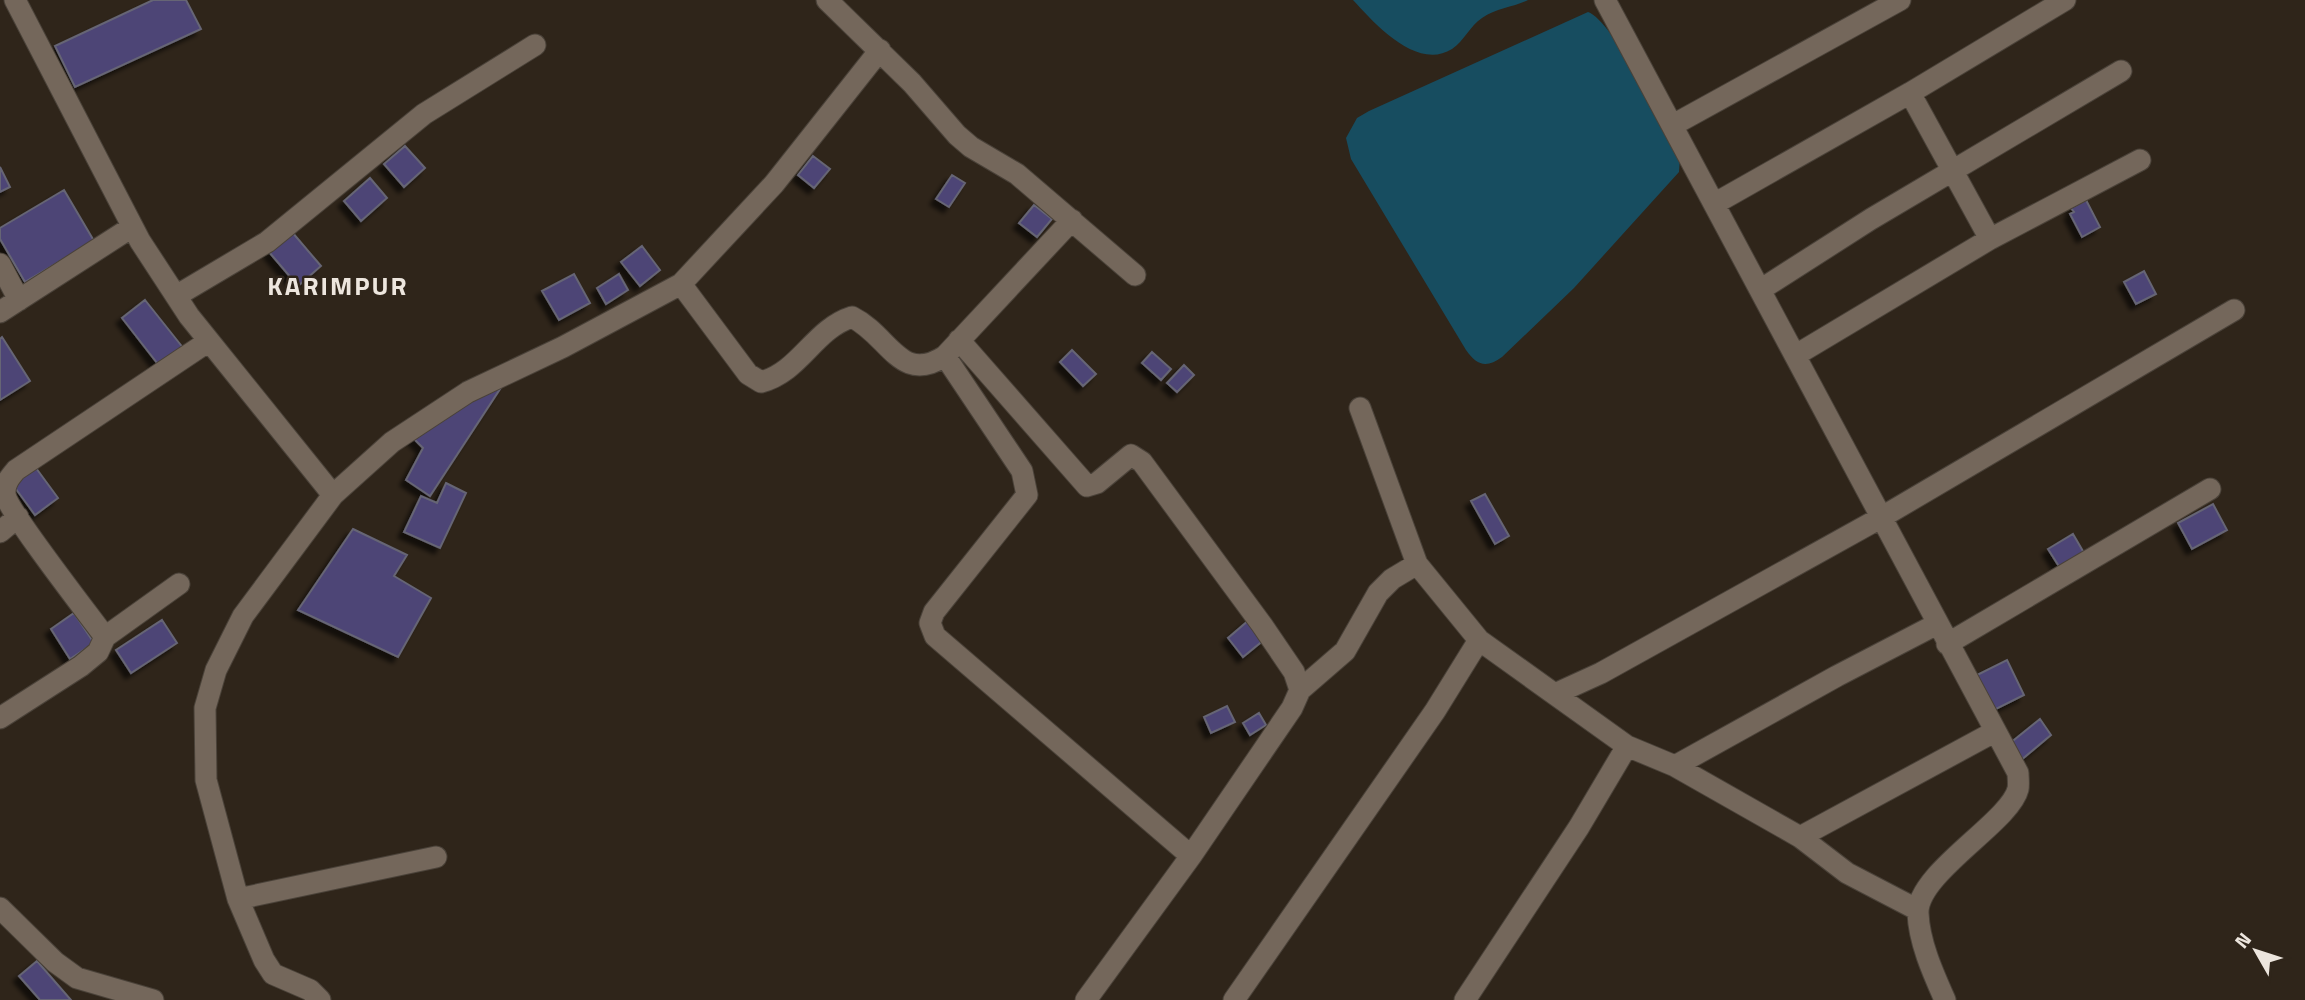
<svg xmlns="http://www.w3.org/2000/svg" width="2305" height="1000" font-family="'Titillium Web',sans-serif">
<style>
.water{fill:#174d60}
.building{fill:#4d4576;stroke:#666574;stroke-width:2;filter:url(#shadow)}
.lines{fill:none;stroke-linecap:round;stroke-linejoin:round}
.minor-casing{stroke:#4a4239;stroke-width:23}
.minor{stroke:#74675b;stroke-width:21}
.labels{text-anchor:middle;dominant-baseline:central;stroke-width:5;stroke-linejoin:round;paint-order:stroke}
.district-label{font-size:26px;font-weight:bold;letter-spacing:2px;fill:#ede6de;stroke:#2f251a}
</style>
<defs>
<filter id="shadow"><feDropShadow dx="-5.5" dy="5.5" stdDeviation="2" flood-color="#0009"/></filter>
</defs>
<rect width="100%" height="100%" fill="#2f251a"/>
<path class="water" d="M1353,0H1528C1514,7 1496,8 1482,18C1470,26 1464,41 1452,49C1417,71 1375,24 1353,0Z
M1588,12C1613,20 1665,129 1680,157L1679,172L1574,288L1502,357C1487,368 1477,366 1466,350L1351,159L1346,138L1357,118L1369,111Z"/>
<path class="building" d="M153,0H186L201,29L75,87L55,46Z
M405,146L425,168L404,187L384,164Z
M813,156L830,169L814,188L798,175Z
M0,167L10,187L0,192Z
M952,175L965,183L949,207L936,199Z
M370,178L387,198L361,221L344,201Z
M64,190L94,241L25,282L0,239V228Z
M2086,200L2100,227L2082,237L2070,214L2074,212L2071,208Z
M1034,205L1052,219L1037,237L1019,223Z
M292,232L321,266L298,286L269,252Z
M642,246L660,270L640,286L621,262Z
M2144,271L2156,294L2136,304L2124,282Z
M574,274L590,303L559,320L542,291Z
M619,274L628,290L606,304L597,288Z
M145,300L184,349L161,368L122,318Z
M2,337L30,381L0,400V339Z
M1072,350L1096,374L1083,386L1060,362Z
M1152,352L1171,369L1161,380L1142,363Z
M1184,365L1194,375L1177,392L1167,383Z
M495,382L502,386L430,496L406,480L423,448L412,437Z
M36,468L58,498L35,515L13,485Z
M446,483L466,493L440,548L404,532L421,496L437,503Z
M1485,494L1509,536L1495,544L1471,501Z
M2213,504L2227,530L2192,549L2178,523Z
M353,529L407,555L394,576L431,598L398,657L298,610Z
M2073,534L2087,558L2060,568L2048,549Z
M74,613L94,643L70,659L51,629Z
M162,620L177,643L131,673L116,650Z
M1249,620L1265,639L1243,657L1228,638Z
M2007,660L2024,695L1992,711L1975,676Z
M1227,706L1235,722L1211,733L1204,717Z
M1259,713L1266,725L1250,735L1243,723Z
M2040,719L2051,735L2020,761L2009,744Z
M37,961L71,1000H40L19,976Z"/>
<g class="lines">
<defs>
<path id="minor" d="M15,0L140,241L189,316L333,495
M827,0L912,83L957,135L971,147L1017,174L1135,275
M1605,0L2018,773C2018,777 2019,784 2018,789C2010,822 1917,873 1918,913C1919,942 1933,973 1945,1000
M1910,93L1990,239
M1673,125L1900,0
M1714,204L1910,93L2065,0
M0,264L19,300
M681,284L748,374L761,382C800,372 814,329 852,317C890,336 900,385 945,356L1072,220
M1760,290L1871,219L2121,71
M176,296L267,242L424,114L535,45
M0,312L132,227
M959,340L1087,486L1097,483L1131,455L1142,462L1262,625L1294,672L1300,690L1292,708L1191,856L1086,1000
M1796,355L1990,239L2140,160
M945,356L1022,471L1027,495L934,612L930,623L935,636L1191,856
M1360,408L1417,564L1479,640L1627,746L1675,766L1800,837L1847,873L1918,910
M0,532L18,517
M105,637C89,615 7,510 5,494C4,484 10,477 16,470L209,341
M1947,644L2210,489
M1300,690L1345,651L1378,593L1392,579L1417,564
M1555,694L1601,673L1882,517L2234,310
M0,718L81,666L98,652L105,637L179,584
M1675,766L1837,676L1937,624
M1800,837L1994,732
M238,899L436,857
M0,908L55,962L77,978L153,1000
M320,1000L310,990L273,974L264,960L238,899L206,780L205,708L216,670L243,616L333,495L392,442L468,392L563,347L681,284L774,184L880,50
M1234,1000L1435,711L1479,640
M1465,1000L1579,827L1627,746"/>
</defs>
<use href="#minor" class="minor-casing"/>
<use href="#minor" class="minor"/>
</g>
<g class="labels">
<g class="district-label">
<text x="338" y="285">KARIMPUR</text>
</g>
</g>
<g transform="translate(2256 951) rotate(309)" stroke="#2f251a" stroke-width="5" paint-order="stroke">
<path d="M0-5L12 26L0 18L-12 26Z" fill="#ede6de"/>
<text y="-10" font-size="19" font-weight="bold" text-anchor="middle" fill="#ede6de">N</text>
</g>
</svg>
